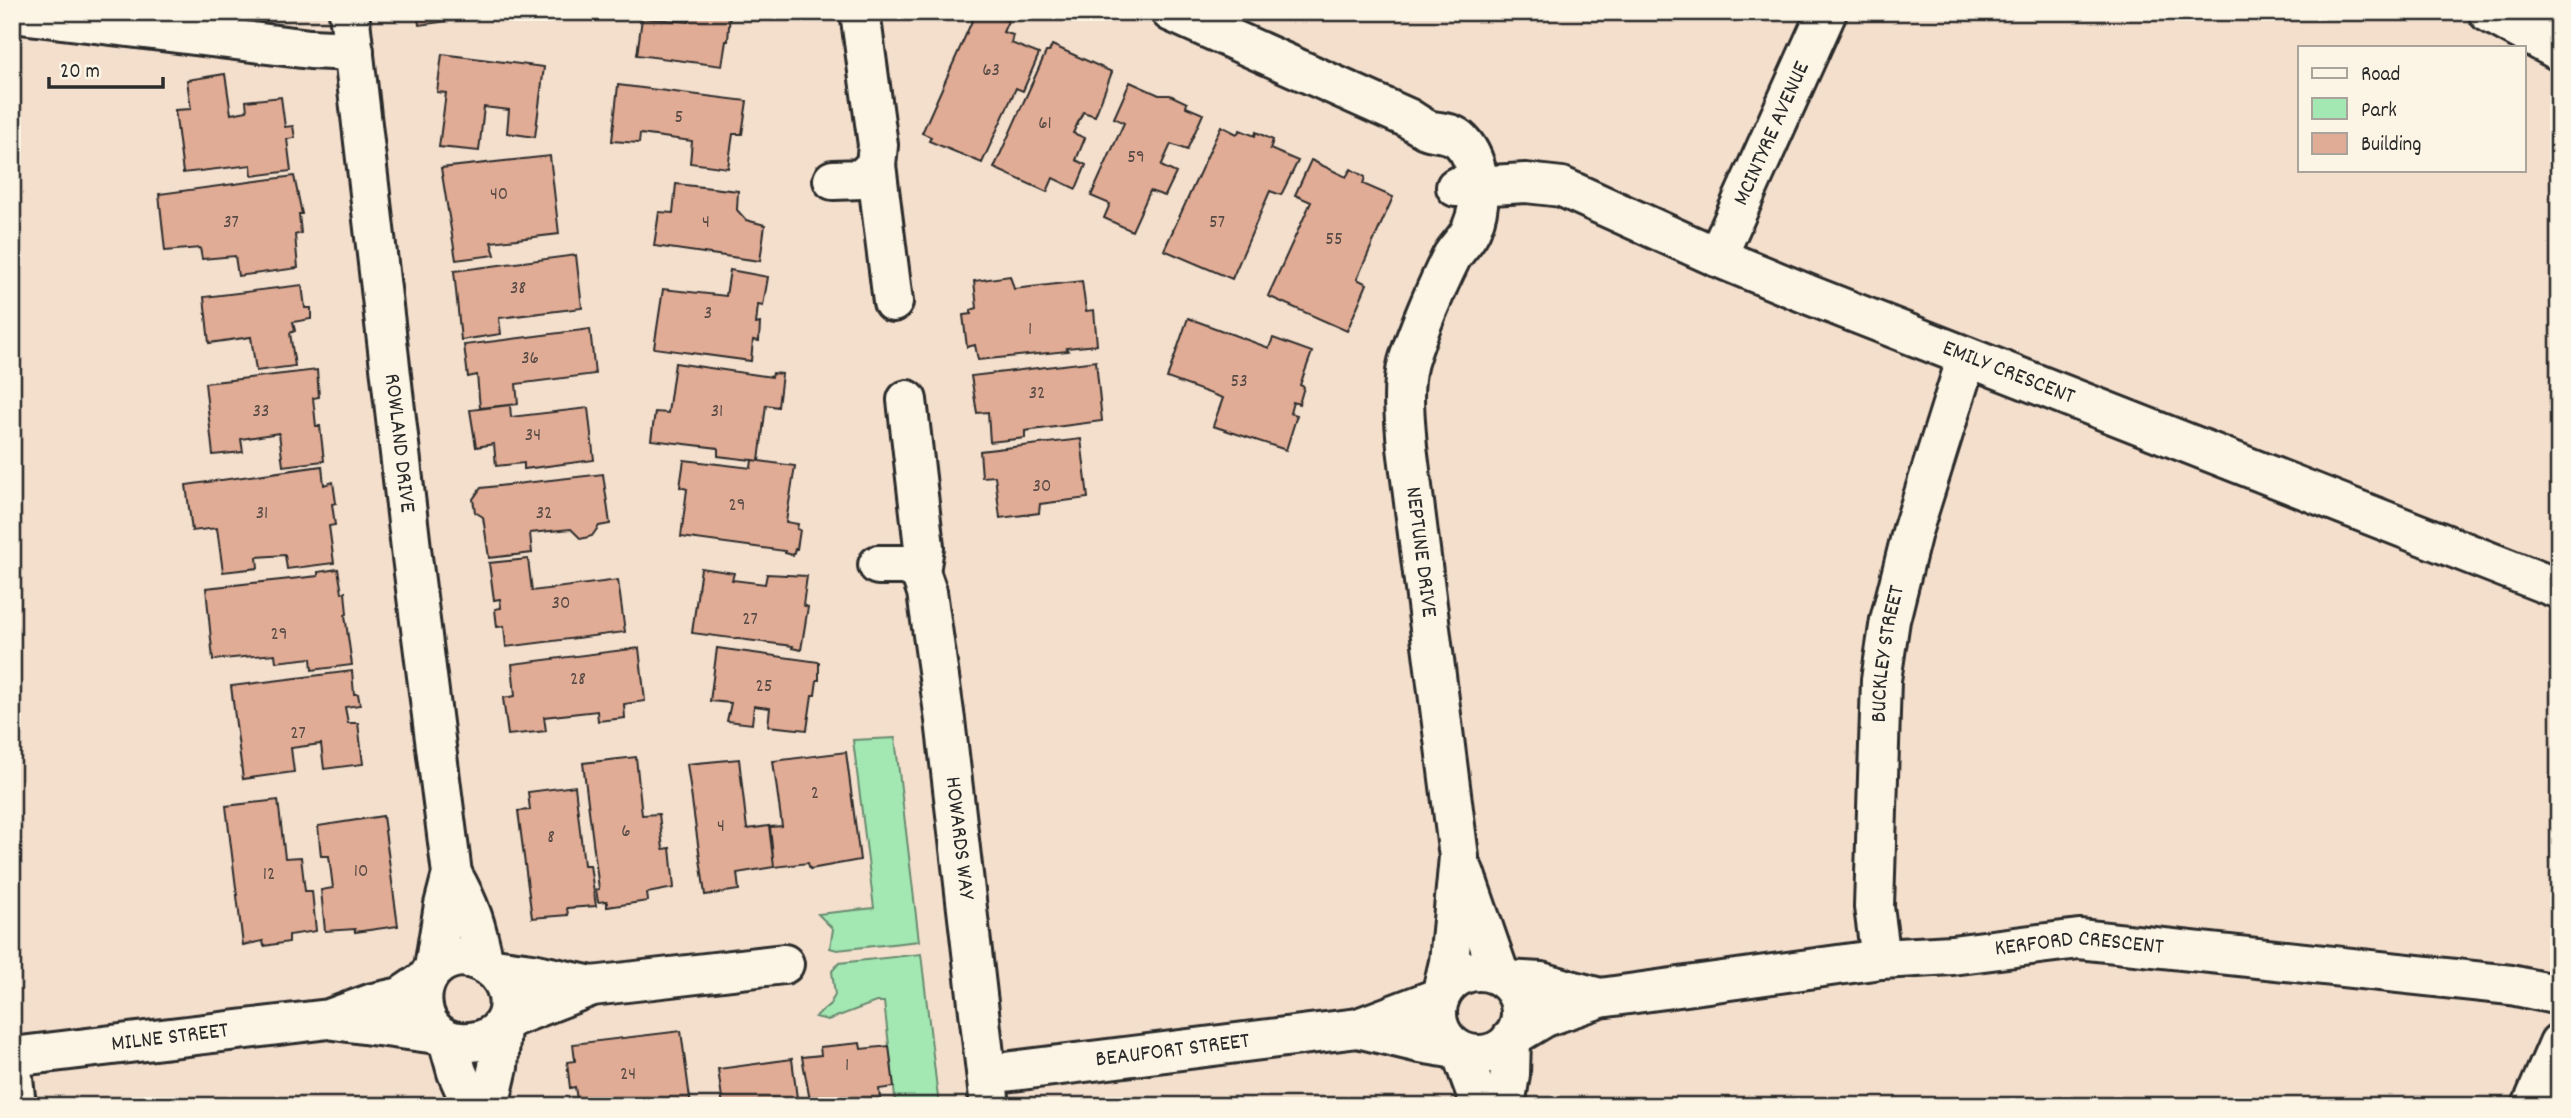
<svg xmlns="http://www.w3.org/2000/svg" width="2571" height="1118" font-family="Dekko,sans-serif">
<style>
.green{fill:#a3e8b3;stroke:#678a6f;stroke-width:2}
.building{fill:#e1ac95;stroke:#2b2b2b;stroke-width:2}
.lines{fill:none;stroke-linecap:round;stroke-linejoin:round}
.minor-casing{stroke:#2b2b2b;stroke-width:44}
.minor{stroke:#fcf5e5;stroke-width:38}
.labels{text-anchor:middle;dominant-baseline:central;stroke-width:6;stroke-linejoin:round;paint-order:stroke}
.number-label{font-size:19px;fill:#584b46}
.street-label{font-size:23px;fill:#2b2b2b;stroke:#fcf5e5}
</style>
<rect width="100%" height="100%" fill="#f4dfcd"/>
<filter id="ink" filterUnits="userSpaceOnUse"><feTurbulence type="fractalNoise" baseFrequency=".0143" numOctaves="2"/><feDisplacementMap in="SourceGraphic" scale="14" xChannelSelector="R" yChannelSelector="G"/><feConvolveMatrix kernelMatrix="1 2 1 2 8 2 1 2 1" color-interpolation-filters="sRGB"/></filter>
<g filter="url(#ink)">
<path class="green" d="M895,738L919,941L837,950L830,948L833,929L818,914L874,908L853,740Z
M921,954L939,1106H896L884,1002H876L828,1020L815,1017L830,1004L835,995L832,971L839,963Z"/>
<path class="building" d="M417,12H486L487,16L419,25Z
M691,12H730L728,41H726L722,66L637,55L642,18L689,22Z
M976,12L989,17L993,13L1008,21L1003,32L1013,35L1011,43L1039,54L1023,91L1016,88L982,163L929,141L931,137L922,133Z
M1052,45L1112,72L1095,116L1083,112L1073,133L1085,138L1076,160L1086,165L1076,189L1053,178L1047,192L994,168L1046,52H1049Z
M442,54L544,67L535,137L507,133L509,110L484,107L479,151L439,147L446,93L437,92Z
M225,74L231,114L247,111L246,101L281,97L285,127L293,126L295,138L287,139L291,171L252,176L251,165L183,173L175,110L191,109L187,80Z
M1130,82L1159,95H1170L1187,103L1186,107L1203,114L1187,150L1171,144L1161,166L1176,173L1165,196L1150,191L1132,231L1104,218L1110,204L1091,196L1124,123L1114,118Z
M618,85L747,101L742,134H733L728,168L690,163L692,141L640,134L639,143L612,141Z
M1221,126L1237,134L1240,130L1255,136L1256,132L1273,140L1270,149L1298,161L1281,195L1270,191L1232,279L1164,250Z
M550,156L559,234L491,242L495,255L456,260L441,168Z
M1311,160L1346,177L1351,169L1365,177L1363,184L1393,197L1357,279L1367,284L1347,331L1268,296L1311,202L1295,195Z
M294,176L302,214H299L301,233L295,235L298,268L238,276L235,256L202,259L200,248L165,251L159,194Z
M676,184L738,191L737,210L746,220L765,225L760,261L654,246L659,212L673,213Z
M576,255L582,308L499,318L501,334L461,340L454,271Z
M730,270L768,277L763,306L758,305L756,324L760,323L759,341L753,340L751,361L654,348L663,289L726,296Z
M1010,276L1014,289L1082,281L1086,311L1094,310L1097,345L1066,348L1068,351L978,360L975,345L967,347L963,315L971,314V310L977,308L974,281Z
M302,285L305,308H311V319L293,322L295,331L290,333L295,366L256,371L251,337L209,343L204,297Z
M1188,318L1269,348L1273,338L1312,352L1300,385L1304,387L1299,404L1293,402L1290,413L1297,415L1286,450L1213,426L1223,398L1167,378Z
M590,329L595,374L516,384L518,404L480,408L477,375L468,377L464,345Z
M1096,361L1102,421L1025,431V438L990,442L988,412L977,413L971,376Z
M675,363L772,377L773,373L782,374L778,407L766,405L759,461L718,456V448L651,440L655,412L668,413Z
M317,370L319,397L313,398L316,426H320L324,461L283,466L279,433L241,439L243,452L213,455L205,383Z
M510,405L511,417L588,408L594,460L524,469V463L496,466L494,444L476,447L470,410Z
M1081,439L1088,498L1040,504L1039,513L1000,518L995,476L982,477L980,451Z
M684,460L751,468L752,460L795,466L786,522L798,524L797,529L800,530L797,549H795L793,555L785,553V551L681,537L687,489L680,487Z
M322,466L324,485L333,482L336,503L332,504L335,525L329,526L334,563L287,569L285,555L257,557L258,568L223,572L217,528L192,531L186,485Z
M603,474L610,524L599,526L592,536L581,539L571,529L530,533L532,553L489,558L483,517L475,512L473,499L481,488Z
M528,559L532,591L618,580L625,632L506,647L504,626L497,627L495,609L501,608L500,599L494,600L489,563Z
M701,568L734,573L732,580L765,584L767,574L807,576L803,605L808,607L801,650L792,648L793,646L692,633Z
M338,569L342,593L345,592L347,614L345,615L352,665L312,670L311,658L276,662L275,654L213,660L206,588L318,576V572Z
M639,648L645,701L624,704L625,718L598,721L597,711L544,717L546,731L508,735L503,698L515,696L512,664Z
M717,648L819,662V680H817L815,695H812L807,730L768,726L770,708L754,706L752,724L727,721L731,703L710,701Z
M352,671L354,694H358L360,705L345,707L348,723H358L363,764L324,769L321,744L291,748L294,772L243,779L231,686Z
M846,752L860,860L810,869L808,863L774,867L770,827L782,826L773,761Z
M636,757L642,815L659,814L663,849L670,848L674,888L647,893L648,901L607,907V901L598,902L596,890L599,889L583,763Z
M739,759L747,829L769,826L774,867L737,873L739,890L705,895L687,764Z
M575,786L584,865H590L596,906L567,908L568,915L532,918L518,811L530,810L528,792Z
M278,800L285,858L301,857L305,891H312L316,931L289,935V942L264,946L263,941L243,945L226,806Z
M383,816L398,926L355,932V929L325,931L321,890L333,888L329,856H321L318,826Z
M681,1031L691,1106H578L575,1087L570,1088L567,1062L575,1061L573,1044Z
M860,1043L861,1049L889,1046L894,1087L879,1089L881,1106H811L802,1057L821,1055L820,1047Z
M792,1059L798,1106H723L718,1069Z"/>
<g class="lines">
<defs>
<g id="minor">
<path id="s1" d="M349,12L412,557L452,874L444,905L434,968"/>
<path id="s2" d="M1171,12L1408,118C1414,122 1420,126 1426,129C1438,134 1450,130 1461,141C1481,162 1483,201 1472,227C1468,239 1457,247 1451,258C1437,286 1417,332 1408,362C1401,389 1405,420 1407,447L1459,857L1449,962L1442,992"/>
<path d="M2488,12L2559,51"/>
<path d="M12,13L310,49L354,51"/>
<path d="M876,165L893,302"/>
<path d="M833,180L862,179L876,165L878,145L860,12"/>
<path id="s3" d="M1456,187L1526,183L1562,187L1717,257L1812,296L2559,589"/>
<path id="s4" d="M1717,257L1827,12"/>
<path d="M907,400L924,547L920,572"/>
<path id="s5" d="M878,565H906L920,572L927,592L945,720L990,1106"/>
<path d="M1464,872L1500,976"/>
<path d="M452,874C471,907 476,926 484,963"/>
<path d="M462,957C524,963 525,1047 460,1042C411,1039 408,960 462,957Z"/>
<path id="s6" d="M1881,959L1874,907L1881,680L1890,620L1912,532L1967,357"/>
<path d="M494,968L532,973L592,986"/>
<circle cx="1479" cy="1013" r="42"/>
<path d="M1505,980L1541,982L1600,998"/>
<path d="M507,1019L592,986L784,964"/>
<path d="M334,1020L437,1034"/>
<path d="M1358,1028L1420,1043L1456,1049"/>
<path id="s7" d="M1515,1035L1545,1017L1600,998L1881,959L1952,955L2079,939L2511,985L2559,995"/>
<path d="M448,1040L457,1072L472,1106"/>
<path d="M1461,1052L1481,1106"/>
<path id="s8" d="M12,1057L329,1019L373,1003L401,997L426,980"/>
<path d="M12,1069L16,1106"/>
<path id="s9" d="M988,1074L1358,1028L1440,997"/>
<path d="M489,1106L498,1067L501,1027"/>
<path d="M1505,1106L1510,1074L1511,1039"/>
<path d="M2532,1106L2559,1043"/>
</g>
</defs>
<use href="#minor" class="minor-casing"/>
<use href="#minor" class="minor"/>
</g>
</g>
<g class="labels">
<g class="number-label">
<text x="991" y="71">63</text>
<text x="679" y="118">5</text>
<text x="1045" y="124">61</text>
<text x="1136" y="158">59</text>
<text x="499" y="195">40</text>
<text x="231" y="223">37</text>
<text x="706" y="223">4</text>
<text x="1217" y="223">57</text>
<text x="1334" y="240">55</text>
<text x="518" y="289">38</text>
<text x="708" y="314">3</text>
<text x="1030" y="330">1</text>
<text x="530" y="359">36</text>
<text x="1239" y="382">53</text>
<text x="1037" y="394">32</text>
<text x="261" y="412">33</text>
<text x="717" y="412">31</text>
<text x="533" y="436">34</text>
<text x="1042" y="487">30</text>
<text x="737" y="506">29</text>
<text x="262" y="514">31</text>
<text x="544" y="514">32</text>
<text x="561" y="604">30</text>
<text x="750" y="620">27</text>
<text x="279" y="635">29</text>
<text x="578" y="680">28</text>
<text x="764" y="687">25</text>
<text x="298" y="734">27</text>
<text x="815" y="794">2</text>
<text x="721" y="827">4</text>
<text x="626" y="832">6</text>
<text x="551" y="838">8</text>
<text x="361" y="872">10</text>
<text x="269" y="875">12</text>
<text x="847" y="1066">1</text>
<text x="628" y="1075">24</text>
</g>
<g class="street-label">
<text stroke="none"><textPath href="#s4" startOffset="135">MCINTYRE AVENUE</textPath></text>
<text stroke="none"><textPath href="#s3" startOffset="590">EMILY CRESCENT</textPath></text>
<text stroke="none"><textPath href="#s1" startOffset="434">ROWLAND DRIVE</textPath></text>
<text stroke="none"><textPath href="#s2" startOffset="751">NEPTUNE DRIVE</textPath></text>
<text stroke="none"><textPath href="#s6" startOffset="306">BUCKLEY STREET</textPath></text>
<text stroke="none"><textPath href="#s5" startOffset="313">HOWARDS WAY</textPath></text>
<text stroke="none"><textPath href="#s7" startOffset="576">KERFORD CRESCENT</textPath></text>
<text stroke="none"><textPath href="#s8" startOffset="159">MILNE STREET</textPath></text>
<text stroke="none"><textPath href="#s9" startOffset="186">BEAUFORT STREET</textPath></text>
</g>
</g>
<rect width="2571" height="1118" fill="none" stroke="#fcf5e5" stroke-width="42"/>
<rect x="21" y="21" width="2529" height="1076" fill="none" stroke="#2b2b2b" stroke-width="2.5" filter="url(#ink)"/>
<rect x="2298" y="46" width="228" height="126" fill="#fcf5e5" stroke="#a8a49b" stroke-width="2"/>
<rect x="2312" y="68" width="35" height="10" fill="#fcf5e5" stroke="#a8a49b" stroke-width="2"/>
<text x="2361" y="80" font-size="21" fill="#2b2b2b">Road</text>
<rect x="2312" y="98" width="35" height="21" fill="#a3e8b3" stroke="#a8a49b" stroke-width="2"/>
<text x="2361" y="116" font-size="21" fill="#2b2b2b">Park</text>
<rect x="2312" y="133" width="35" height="21" fill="#e1ac95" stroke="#a8a49b" stroke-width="2"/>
<text x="2361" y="150" font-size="21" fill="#2b2b2b">Building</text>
<path d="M49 77v10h114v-10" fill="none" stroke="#2b2b2b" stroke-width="3.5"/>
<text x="60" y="77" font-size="21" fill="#2b2b2b" stroke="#fcf5e5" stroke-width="5" paint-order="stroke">20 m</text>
</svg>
